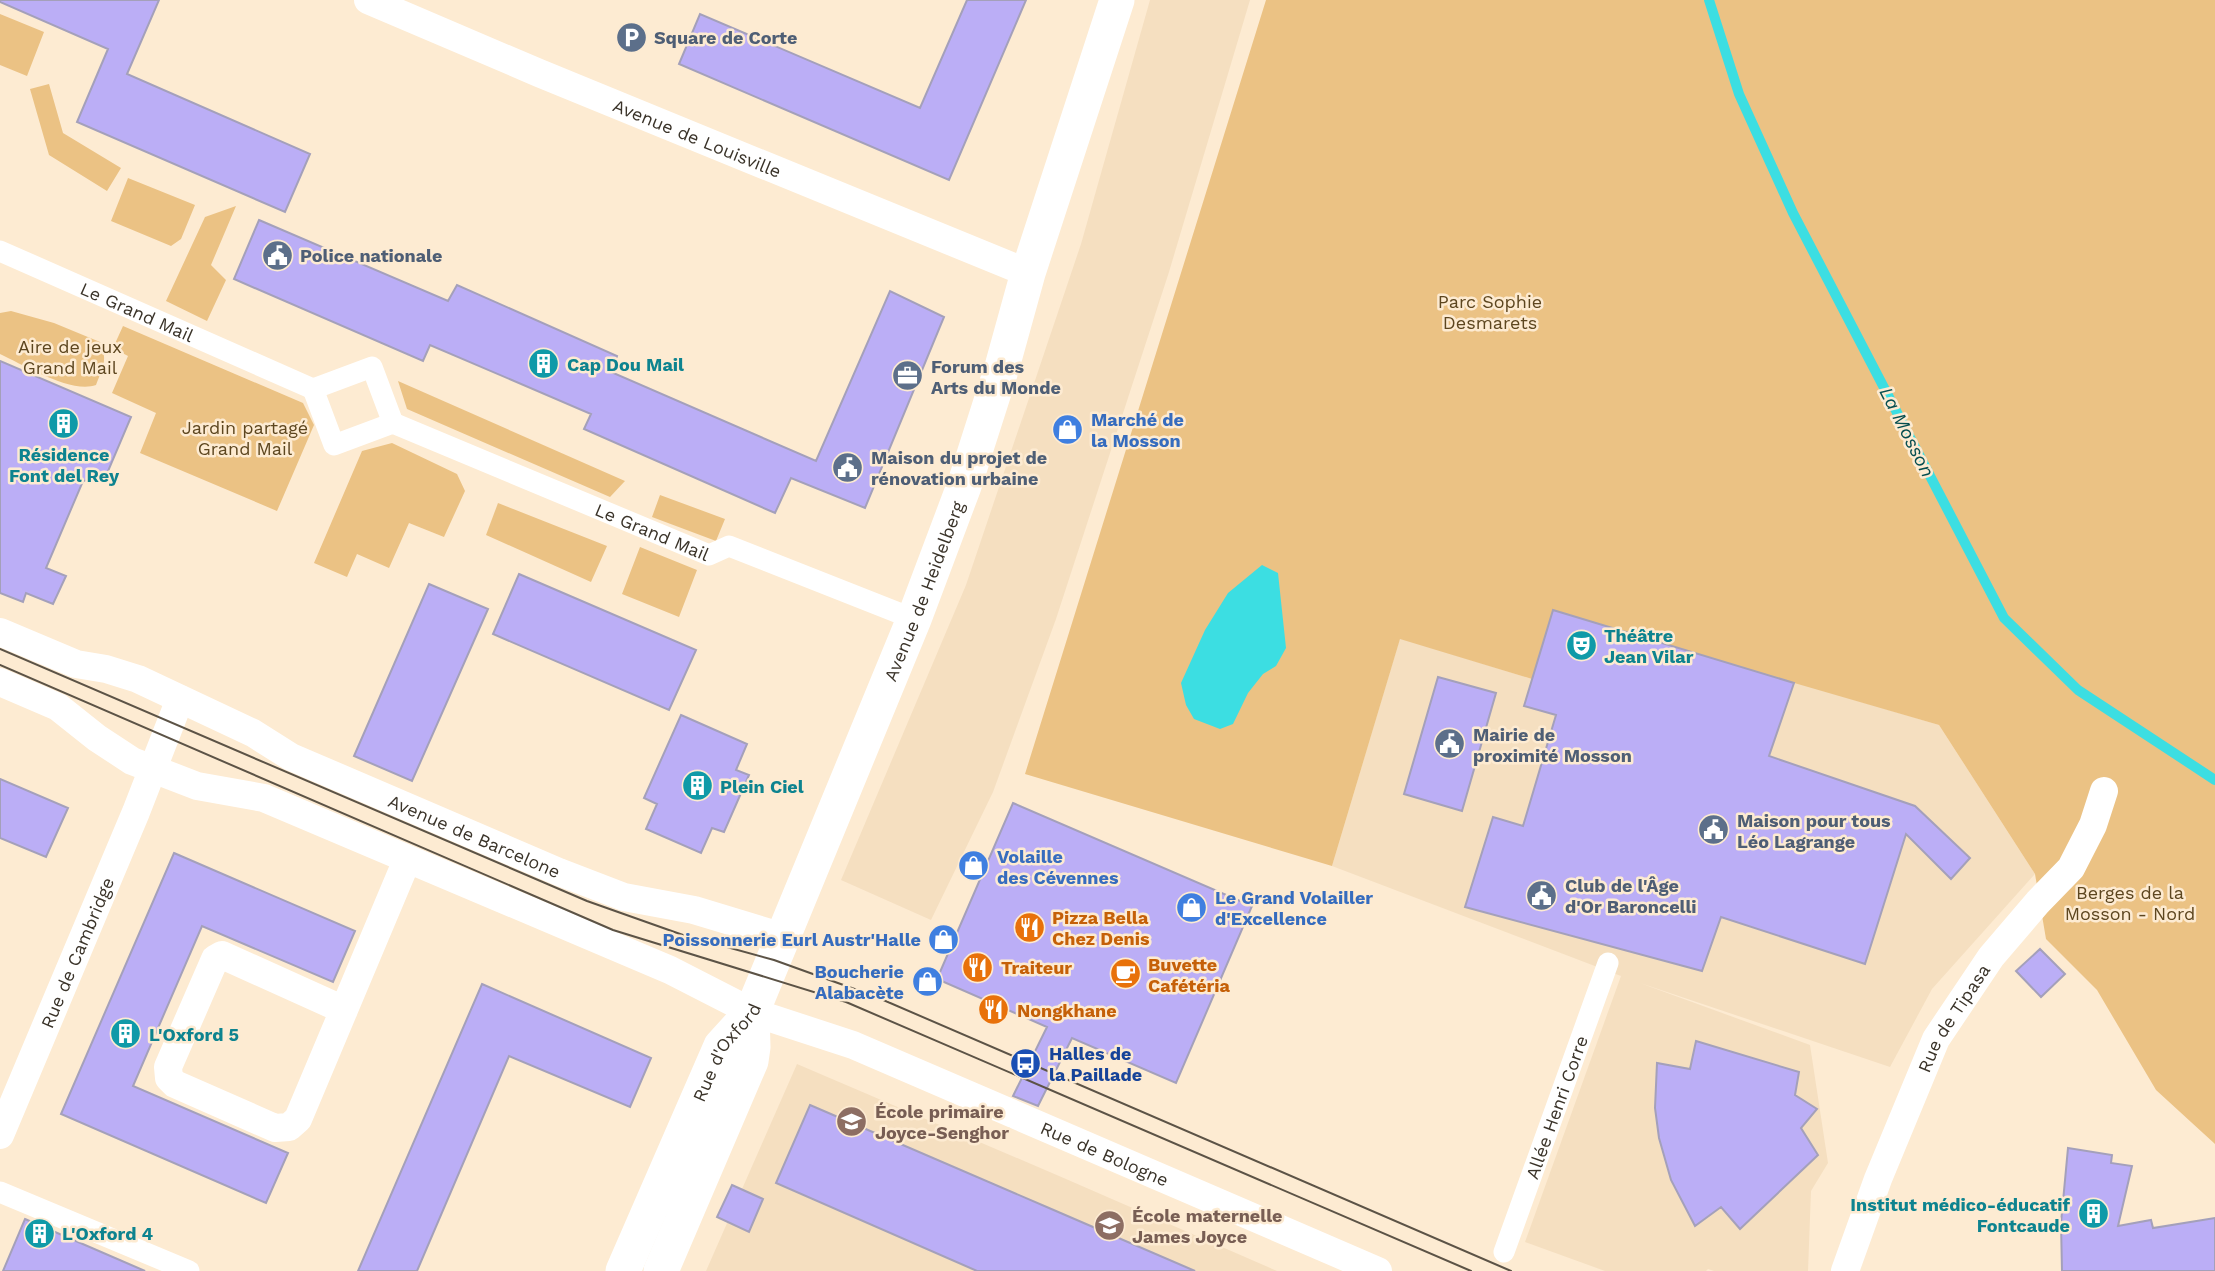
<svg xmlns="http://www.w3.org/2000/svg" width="2215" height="1271" font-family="'Work Sans',sans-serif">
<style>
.built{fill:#f5dfc0}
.green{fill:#ebc284}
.water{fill:#3cdee2}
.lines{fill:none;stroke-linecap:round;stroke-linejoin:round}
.stream{stroke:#3cdee2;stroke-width:10}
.building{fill:#bbaef6;stroke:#a4a0ba;stroke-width:2}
.pedestrian{stroke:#fff;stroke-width:21}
.minor{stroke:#fff;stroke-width:28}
.tertiary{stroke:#fff;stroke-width:35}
.tram{stroke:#5c5346;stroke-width:2}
.labels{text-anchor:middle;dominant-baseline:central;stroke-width:5;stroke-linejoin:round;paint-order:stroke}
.service-label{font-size:18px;font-weight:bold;fill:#4e5e75;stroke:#fdebd2;text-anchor:start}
.street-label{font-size:18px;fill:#3a3329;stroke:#fdebd2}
.park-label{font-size:18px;fill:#5d461f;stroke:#fdebd2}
.culture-label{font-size:18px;font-weight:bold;fill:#0d838f;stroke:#fdebd2;text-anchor:start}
.shop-label{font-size:18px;font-weight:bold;fill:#366cbe;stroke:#fdebd2;text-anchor:start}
.food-label{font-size:18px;font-weight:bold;fill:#c56008;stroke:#fdebd2;text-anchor:start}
.transit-label{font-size:18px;font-weight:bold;fill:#164399;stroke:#fdebd2;text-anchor:start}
.education-label{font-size:18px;font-weight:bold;fill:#785e54;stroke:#fdebd2;text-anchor:start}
.water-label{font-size:19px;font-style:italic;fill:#074e50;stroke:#fdebd2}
</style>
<rect width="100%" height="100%" fill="#fdebd2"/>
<path class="built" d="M1150,0H1250L1169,272L1056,619L993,792L931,920L841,880L966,585L1081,244Z
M1553,610L1939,725L2035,874L1932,989L1890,1067L1640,983L1810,1045L1828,1163L1811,1191L1808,1271H1714L1708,1269L1706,1271H1605L1525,1242L1621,976L1332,866L1400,638L1532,679Z
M797,1064L1066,1179L1277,1271H706Z"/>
<path class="green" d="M1266,0H2215V1144L2156,1090L2097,990L2046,939L2035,874L1939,725L1623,633L1532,679L1400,639L1332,866L1025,774Z
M0,14L44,32L27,76L0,65Z
M49,84L63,133L121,168L107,191L49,155L30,89Z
M128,178L195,205L181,239L171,246L111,221Z
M236,206L211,265L226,280L207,321L166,301L205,217Z
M11,311L54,323L100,342C108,360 103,367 96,385C71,394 24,365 0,354V313Z
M123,326L303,403L314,425L277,511L140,453L156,413L112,393L128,356L113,348Z
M398,381L625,481L610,497L407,409Z
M392,443L457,474L465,491L444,537L409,523L389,568L357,554L347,577L314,563L362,451Z
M660,495L725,519L716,541L652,517Z
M498,503L607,546L591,582L486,535Z
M640,547L697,570L679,617L622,594Z"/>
<path class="water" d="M1262,565L1278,573L1286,648L1276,666L1263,674L1248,693L1233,724L1220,729L1194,719L1186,705L1181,683L1205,630L1228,593Z"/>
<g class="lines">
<path class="stream" d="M1709,0L1739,94L1793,213L2004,618L2078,690L2215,780"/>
</g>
<path class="building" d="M0,0H159L127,74L310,154L285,212L77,122L108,49L0,2Z
M967,0H1026L949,180L679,64L700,14L920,108Z
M259,220L448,301L457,285L617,356L611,372L816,461L890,291L944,317L865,508L791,478L775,513L584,429L591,414L430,345L423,361L234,279Z
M0,361L131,417L106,476L83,481L46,568L66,576L53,604L26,593L23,602L0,593Z
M519,574L696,650L669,710L493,634Z
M429,584L488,609L412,781L354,756Z
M1553,610L1794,683L1769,756L1915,806L1970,858L1951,879L1906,834L1865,964L1721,917L1702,971L1465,907L1493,817L1523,826L1556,715L1524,706Z
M1438,677L1496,693L1462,811L1404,794Z
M681,715L747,744L736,770L749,775L724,832L712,828L701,853L646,829L657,804L644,798Z
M0,779L68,808L46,857L0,838Z
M1013,803L1252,906L1176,1083L1072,1038L1038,1106L1013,1096L1047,1027L937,979Z
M174,853L355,931L333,982L202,926L133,1086L288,1153L266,1203L61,1114Z
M2040,949L2065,974L2041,997L2016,971Z
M482,984L651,1058L630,1107L509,1056L417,1271H358Z
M1696,1041L1799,1072L1795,1095L1817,1109L1801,1128L1818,1155L1740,1229L1721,1207L1695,1226L1671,1180L1659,1138L1655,1108L1657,1063L1690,1069Z
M810,1105L1049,1208L1195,1271H977L776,1183Z
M2068,1148L2112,1155L2111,1163L2132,1166L2118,1226L2151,1220L2153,1228L2215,1218V1271H2062L2061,1223Z
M732,1185L763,1199L749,1232L717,1217Z
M25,1219L145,1271H3Z"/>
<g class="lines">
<g class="pedestrian">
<path id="s1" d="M0,251L313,389L372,367L393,423"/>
<path id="s2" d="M313,389L334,445L393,423L709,555L729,546L914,619"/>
<path d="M0,1192L189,1271"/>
<path id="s3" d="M1504,1252L1608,963"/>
</g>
<g class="minor">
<path id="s4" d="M368,0L539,73L1028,273"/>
<path id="s5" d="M0,632L76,664L106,669L138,679L253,733L291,757L559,872L624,897L694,910L783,937"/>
<path id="s6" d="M0,682L58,707L97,738L132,761L197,786L264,798L670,970L752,1012L853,1045L1378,1271"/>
<path d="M344,1010L222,955L215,959L168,1067L169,1078L175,1084L275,1128L289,1127L298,1119L407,860"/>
<path id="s7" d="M0,1135L136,812L180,699"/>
<path id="s8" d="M1845,1271L1878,1179L1936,1039L1991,957L2038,902L2071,868L2093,825L2104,791"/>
</g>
<g class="tertiary">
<path id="s9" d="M623,1271L721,1046L752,1012L914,619L964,486L1002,367L1028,273L1117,0"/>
<path d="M661,1271L751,1061L753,1047L752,1012"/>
</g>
<path class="tram" d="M0,649L587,901L683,935L774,960L874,996L1511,1271
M0,665L613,930L846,1002L1471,1271"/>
</g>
<defs>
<symbol id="parking-disc" viewBox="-11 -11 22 22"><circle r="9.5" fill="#5c6f8a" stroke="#fdebd2"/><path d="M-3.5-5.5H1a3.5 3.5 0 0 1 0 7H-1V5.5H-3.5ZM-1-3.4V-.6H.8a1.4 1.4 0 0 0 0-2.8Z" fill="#fff"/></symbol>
<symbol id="civic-disc" viewBox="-11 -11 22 22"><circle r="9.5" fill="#5c6f8a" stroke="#fdebd2"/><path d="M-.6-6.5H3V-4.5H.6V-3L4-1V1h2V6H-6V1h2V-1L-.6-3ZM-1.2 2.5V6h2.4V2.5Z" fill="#fff"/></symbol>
<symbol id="building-disc" viewBox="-11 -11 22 22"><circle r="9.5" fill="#0f9aa8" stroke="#fdebd2"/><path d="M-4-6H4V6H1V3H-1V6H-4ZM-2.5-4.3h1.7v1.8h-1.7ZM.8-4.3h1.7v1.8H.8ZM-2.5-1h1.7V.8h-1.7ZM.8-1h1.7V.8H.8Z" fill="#fff"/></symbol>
<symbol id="office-disc" viewBox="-11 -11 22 22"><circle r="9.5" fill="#5c6f8a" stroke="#fdebd2"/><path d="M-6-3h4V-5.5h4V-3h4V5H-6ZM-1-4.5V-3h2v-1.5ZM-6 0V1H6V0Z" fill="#fff"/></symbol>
<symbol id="shop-disc" viewBox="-11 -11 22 22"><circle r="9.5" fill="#3f7fe0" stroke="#fdebd2"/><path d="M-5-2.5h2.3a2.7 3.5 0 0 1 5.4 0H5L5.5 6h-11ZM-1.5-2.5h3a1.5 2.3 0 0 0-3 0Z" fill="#fff"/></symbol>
<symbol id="theatre-disc" viewBox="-11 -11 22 22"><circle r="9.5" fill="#0f9aa8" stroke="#fdebd2"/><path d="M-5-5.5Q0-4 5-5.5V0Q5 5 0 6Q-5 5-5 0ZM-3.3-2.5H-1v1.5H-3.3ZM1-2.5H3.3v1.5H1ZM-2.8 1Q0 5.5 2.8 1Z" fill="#fff"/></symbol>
<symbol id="restaurant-disc" viewBox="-11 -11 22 22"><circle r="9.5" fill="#e8710a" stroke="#fdebd2"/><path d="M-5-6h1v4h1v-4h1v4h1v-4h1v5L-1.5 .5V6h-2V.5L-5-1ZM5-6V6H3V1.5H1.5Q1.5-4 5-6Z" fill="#fff"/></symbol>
<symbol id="cafe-disc" viewBox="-11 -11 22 22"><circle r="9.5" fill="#e8710a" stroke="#fdebd2"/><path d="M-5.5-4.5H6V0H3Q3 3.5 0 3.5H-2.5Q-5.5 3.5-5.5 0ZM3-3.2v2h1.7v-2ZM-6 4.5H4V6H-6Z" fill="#fff"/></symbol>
<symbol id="bus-disc" viewBox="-11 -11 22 22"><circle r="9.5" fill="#1a4fb4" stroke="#fdebd2"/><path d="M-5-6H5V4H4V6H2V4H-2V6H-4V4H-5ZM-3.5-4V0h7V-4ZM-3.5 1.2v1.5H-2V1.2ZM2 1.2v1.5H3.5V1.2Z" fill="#fff"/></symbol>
<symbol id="school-disc" viewBox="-11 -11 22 22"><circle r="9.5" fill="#8d6e63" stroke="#fdebd2"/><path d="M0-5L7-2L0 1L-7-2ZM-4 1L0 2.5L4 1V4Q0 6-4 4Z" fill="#fff"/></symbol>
</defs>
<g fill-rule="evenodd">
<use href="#parking-disc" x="614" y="20" width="35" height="35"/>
<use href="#civic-disc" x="260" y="238" width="35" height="35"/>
<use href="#building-disc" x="526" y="346" width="35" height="35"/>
<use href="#office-disc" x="890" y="358" width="35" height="35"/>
<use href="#building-disc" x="46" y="406" width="35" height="35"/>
<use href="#shop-disc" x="1050" y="412" width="35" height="35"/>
<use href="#civic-disc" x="830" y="450" width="35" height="35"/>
<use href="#theatre-disc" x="1564" y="628" width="35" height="35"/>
<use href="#civic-disc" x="1432" y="726" width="35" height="35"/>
<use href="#building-disc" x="680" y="768" width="35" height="35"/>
<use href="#civic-disc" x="1696" y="812" width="35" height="35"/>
<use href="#shop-disc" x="956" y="848" width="35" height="35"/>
<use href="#civic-disc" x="1524" y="878" width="35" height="35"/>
<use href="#shop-disc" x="1174" y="890" width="35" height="35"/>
<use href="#restaurant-disc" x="1012" y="910" width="35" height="35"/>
<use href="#shop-disc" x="926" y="922" width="35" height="35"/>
<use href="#restaurant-disc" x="960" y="950" width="35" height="35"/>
<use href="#cafe-disc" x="1108" y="956" width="35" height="35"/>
<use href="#shop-disc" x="910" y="964" width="35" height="35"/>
<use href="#restaurant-disc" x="976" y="992" width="35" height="35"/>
<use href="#building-disc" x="108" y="1016" width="35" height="35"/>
<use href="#bus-disc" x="1008" y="1046" width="35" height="35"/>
<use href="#school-disc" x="834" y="1104" width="35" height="35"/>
<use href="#building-disc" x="2076" y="1196" width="35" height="35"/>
<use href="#school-disc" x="1092" y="1208" width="35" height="35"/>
<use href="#building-disc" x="22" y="1216" width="35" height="35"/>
</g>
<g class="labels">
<g class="service-label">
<text x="654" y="37">Square de Corte</text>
<text x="300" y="255">Police nationale</text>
<text x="931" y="366">Forum des<tspan x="931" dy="21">Arts du Monde</tspan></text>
<text x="871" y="457">Maison du projet de<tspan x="871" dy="21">rénovation urbaine</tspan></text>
<text x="1473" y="734">Mairie de<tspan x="1473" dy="21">proximité Mosson</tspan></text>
<text x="1737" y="820">Maison pour tous<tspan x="1737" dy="21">Léo Lagrange</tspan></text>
<text x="1565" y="885">Club de l'Âge<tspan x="1565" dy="21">d'Or Baroncelli</tspan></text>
</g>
<g class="street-label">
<text stroke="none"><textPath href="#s4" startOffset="357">Avenue de Louisville</textPath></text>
<text stroke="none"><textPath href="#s1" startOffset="150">Le Grand Mail</textPath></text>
<text stroke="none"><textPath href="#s2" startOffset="404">Le Grand Mail</textPath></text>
<text stroke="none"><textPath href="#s9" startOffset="746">Avenue de Heidelberg</textPath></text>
<text stroke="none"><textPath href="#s5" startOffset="518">Avenue de Barcelone</textPath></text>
<text stroke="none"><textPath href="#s7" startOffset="198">Rue de Cambridge</textPath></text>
<text stroke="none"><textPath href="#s8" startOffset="276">Rue de Tipasa</textPath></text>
<text stroke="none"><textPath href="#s9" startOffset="243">Rue d'Oxford</textPath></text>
<text stroke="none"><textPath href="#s3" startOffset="154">Allée Henri Corre</textPath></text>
<text stroke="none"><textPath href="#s6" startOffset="1206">Rue de Bologne</textPath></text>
</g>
<g class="park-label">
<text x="1490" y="301">Parc Sophie<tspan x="1490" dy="21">Desmarets</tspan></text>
<text x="70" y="346">Aire de jeux<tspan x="70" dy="21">Grand Mail</tspan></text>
<text x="245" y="427">Jardin partagé<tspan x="245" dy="21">Grand Mail</tspan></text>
<text x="2130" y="892">Berges de la<tspan x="2130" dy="21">Mosson - Nord</tspan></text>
</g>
<g class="culture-label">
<text x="567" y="364">Cap Dou Mail</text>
<text x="64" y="454" text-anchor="middle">Résidence<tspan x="64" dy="21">Font del Rey</tspan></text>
<text x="1604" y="635">Théâtre<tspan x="1604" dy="21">Jean Vilar</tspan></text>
<text x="720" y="786">Plein Ciel</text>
<text x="149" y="1034">L'Oxford 5</text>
<text x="2070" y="1204" text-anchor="end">Institut médico-éducatif<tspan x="2070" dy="21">Fontcaude</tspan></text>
<text x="62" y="1233">L'Oxford 4</text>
</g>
<g class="shop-label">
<text x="1091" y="419">Marché de<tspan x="1091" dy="21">la Mosson</tspan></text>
<text x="997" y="856">Volaille<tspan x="997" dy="21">des Cévennes</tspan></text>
<text x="1215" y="897">Le Grand Volailler<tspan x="1215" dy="21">d'Excellence</tspan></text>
<text x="921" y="939" text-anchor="end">Poissonnerie Eurl Austr'Halle</text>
<text x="904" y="971" text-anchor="end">Boucherie<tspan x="904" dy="21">Alabacète</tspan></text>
</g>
<g class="food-label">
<text x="1052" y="917">Pizza Bella<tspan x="1052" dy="21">Chez Denis</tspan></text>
<text x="1148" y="964">Buvette<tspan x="1148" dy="21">Cafétéria</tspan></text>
<text x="1001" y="967">Traiteur</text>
<text x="1017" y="1010">Nongkhane</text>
</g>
<g class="transit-label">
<text x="1049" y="1053">Halles de<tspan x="1049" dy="21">la Paillade</tspan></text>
</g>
<g class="education-label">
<text x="875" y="1111">École primaire<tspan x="875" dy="21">Joyce-Senghor</tspan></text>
<text x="1132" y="1215">École maternelle<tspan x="1132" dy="21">James Joyce</tspan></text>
</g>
<g class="water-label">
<text transform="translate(1907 432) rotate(63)">La Mosson</text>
</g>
</g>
</svg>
